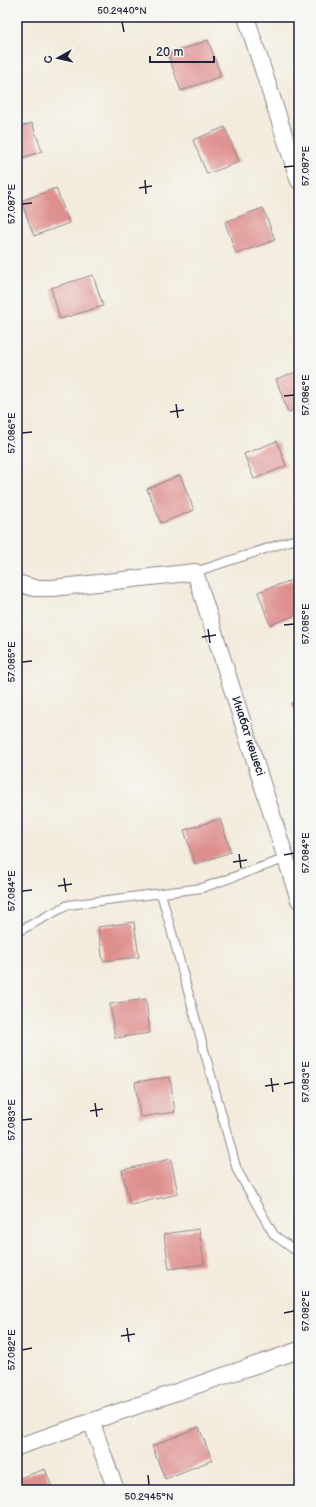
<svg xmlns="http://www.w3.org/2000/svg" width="316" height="1507" font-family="'Balsamiq Sans',sans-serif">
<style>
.building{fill:#de908f}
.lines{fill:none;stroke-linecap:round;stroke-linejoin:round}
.service-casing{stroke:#8a868b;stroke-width:10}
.minor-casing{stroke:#8a868b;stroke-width:18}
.service{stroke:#fff;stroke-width:8}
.minor{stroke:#fff;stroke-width:16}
.ticks{fill:none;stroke:#22223b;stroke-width:1.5}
.labels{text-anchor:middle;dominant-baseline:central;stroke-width:3;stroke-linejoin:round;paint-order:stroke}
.street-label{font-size:12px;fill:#22223b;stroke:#f6f6f2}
.neatline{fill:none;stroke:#22223b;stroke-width:1.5}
.ticks-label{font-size:10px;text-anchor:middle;fill:#22223b}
</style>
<rect width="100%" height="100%" fill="#f6f6f2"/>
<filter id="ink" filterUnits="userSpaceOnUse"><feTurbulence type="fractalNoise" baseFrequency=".025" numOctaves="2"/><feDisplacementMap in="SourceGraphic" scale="8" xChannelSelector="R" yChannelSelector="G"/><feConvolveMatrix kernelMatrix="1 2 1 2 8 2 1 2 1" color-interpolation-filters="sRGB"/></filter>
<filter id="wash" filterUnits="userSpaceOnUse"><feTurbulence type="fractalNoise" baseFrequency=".012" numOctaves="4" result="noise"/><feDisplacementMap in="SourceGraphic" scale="16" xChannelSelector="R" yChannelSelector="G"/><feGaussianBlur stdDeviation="0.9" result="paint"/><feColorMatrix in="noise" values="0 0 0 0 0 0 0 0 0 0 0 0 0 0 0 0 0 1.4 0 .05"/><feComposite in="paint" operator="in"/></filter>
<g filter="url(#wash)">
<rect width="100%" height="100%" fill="#f3ebdb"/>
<g id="blocks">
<path class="building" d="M208,40L221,76L181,91L168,55Z
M32,123L42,151L17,160V128Z
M225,127L239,162L207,174L193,140Z
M56,188L69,223L34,236L21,201Z
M263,208L275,240L236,254L225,222Z
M93,275L103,306L60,319L51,288Z
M299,371V408L288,412L276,379Z
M277,441L286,466L254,479L244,454Z
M180,475L194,510L161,523L147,489Z
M292,580L299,601V614L270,625L258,592Z
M299,700V726L291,703Z
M220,819L231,852L195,864L184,830Z
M134,922L139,957L103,961L98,927Z
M146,999L150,1033L115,1038L110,1004Z
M170,1077L175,1112L140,1117L135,1082Z
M171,1159L178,1194L130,1205L122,1170Z
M199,1229L204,1264L169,1269L164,1234Z
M199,1427L212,1460L165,1479L152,1446Z
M45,1469L53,1490H17V1479Z"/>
</g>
</g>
<g filter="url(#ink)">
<use href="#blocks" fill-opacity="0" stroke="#8a868b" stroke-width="1"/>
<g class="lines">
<defs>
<path id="service" d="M195,572L299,538
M161,893L237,1170L274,1235L299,1253
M17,932L68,905L202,888L287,858"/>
<path id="minor" d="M246,17L299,181
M17,583L34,588H53L195,572L299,900
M91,1421L116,1490
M17,1447L299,1350"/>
</defs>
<use href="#service" class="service-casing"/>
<use href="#minor" class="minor-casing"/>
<use href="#service" class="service"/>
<use href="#minor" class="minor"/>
</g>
</g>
<path class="ticks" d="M122,22L124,32M284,167L294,166M145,180L146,194M139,188L152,186M22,204L32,203M284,396L294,395M176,404L178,418M170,412L184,410M22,433L32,432M284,625L294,624M208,629L210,643M202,637L216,635M22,662L32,661M239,854L241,868M284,855L294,853M233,862L247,860M64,878L66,892M58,886L72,884M22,891L32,890M271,1078L273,1092M284,1084L294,1082M265,1086L279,1084M95,1103L97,1117M90,1111L103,1109M22,1120L32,1119M284,1313L294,1311M127,1328L129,1342M121,1336L135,1334M22,1350L32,1348M148,1475L149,1485"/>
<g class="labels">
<g class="street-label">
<text transform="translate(248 736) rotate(72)">Инабат көшесі</text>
</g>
</g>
<rect width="316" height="1507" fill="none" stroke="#f6f6f2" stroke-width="44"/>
<g transform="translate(58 58) rotate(262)" stroke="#f6f6f2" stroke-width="3" paint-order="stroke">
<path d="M0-3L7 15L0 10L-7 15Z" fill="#22223b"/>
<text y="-6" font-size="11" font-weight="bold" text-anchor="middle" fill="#22223b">С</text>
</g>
<path d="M150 56v6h64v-6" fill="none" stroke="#22223b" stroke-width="2"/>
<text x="156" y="56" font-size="12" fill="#22223b" stroke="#f6f6f2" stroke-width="3" paint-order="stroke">20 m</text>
<rect x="22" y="22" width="272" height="1463" class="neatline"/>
<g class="ticks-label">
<text x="122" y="14">50.2940°N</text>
<text transform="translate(305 166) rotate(-90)" y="4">57.087°E</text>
<text transform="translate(11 204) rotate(-90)" y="4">57.087°E</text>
<text transform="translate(305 395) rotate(-90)" y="4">57.086°E</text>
<text transform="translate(11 433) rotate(-90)" y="4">57.086°E</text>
<text transform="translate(305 624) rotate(-90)" y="4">57.085°E</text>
<text transform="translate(11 662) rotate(-90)" y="4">57.085°E</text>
<text transform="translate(305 853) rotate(-90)" y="4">57.084°E</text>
<text transform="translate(11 891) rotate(-90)" y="4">57.084°E</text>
<text transform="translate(305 1082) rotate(-90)" y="4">57.083°E</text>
<text transform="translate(11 1120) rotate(-90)" y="4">57.083°E</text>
<text transform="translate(305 1311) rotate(-90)" y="4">57.082°E</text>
<text transform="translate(11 1350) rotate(-90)" y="4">57.082°E</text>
<text x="149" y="1500">50.2945°N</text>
</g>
</svg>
